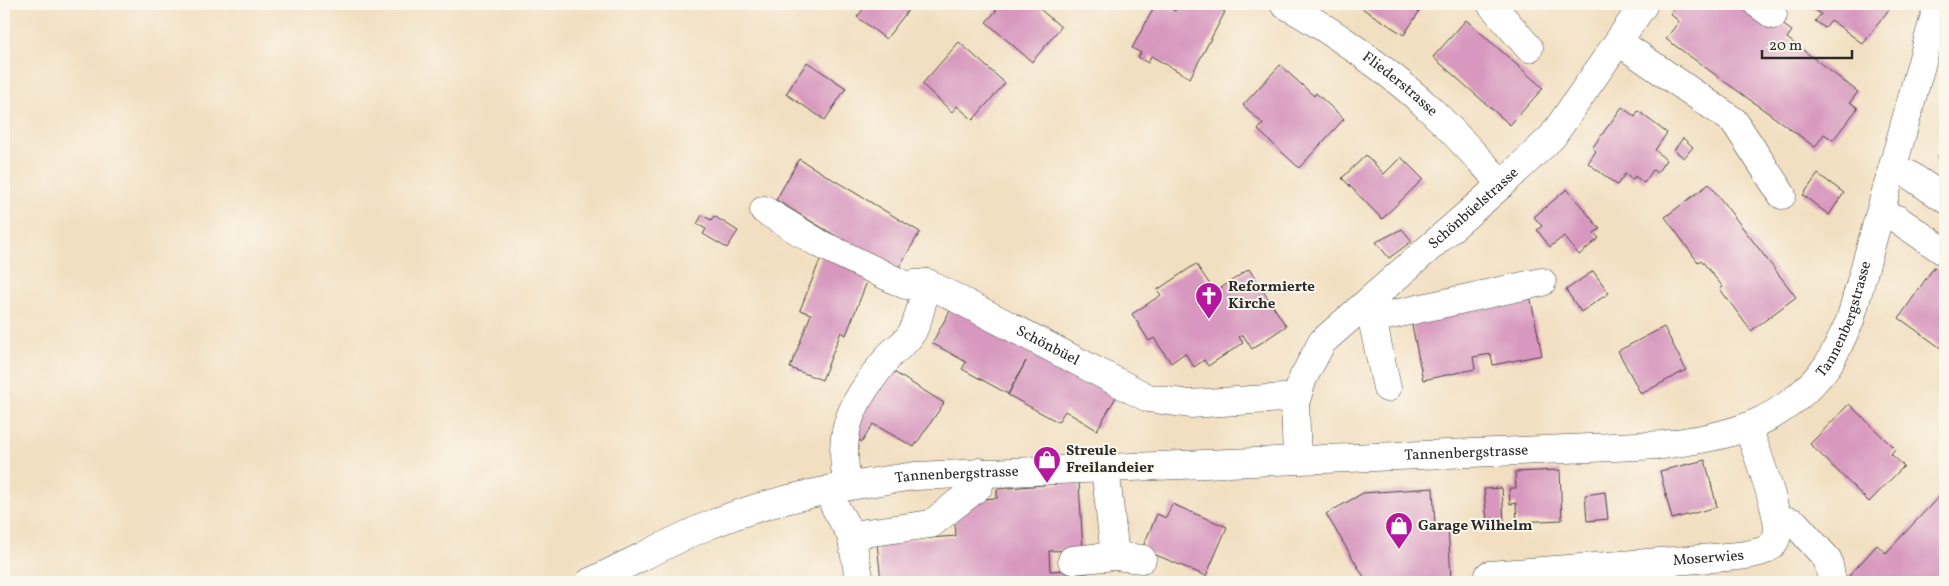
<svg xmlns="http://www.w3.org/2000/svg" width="1949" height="586" font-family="Vollkorn,serif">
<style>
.building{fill:#d797be}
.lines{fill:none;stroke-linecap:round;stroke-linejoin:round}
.minor-casing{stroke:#494642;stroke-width:29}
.minor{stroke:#fff;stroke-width:28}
.labels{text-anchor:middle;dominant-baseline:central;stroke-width:4;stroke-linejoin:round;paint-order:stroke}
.street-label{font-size:15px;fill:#2b2b2b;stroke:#fbf7ec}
.poi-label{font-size:15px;font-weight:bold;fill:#2b2b2b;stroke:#fbf7ec;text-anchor:start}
</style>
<rect width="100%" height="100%" fill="#fbf7ec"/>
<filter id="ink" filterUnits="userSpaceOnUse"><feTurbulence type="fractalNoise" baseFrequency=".02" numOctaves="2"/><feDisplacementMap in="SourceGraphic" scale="10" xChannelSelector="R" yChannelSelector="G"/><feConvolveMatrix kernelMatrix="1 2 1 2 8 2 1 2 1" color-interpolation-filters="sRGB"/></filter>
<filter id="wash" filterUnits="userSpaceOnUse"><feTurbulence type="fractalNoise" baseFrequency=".0096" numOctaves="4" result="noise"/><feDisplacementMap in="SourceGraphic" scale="20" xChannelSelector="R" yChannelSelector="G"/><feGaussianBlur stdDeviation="1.12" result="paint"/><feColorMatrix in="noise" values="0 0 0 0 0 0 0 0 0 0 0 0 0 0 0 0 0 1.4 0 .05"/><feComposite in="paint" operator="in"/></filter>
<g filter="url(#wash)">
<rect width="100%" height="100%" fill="#f2dfc1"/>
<g id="blocks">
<path class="building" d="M867,4H913L886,39L857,17Z
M1002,4H1034L1061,27L1032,62L986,22Z
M1156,4H1162L1175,11L1178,4H1210L1225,12L1190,78L1151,56L1148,63L1138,57L1141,53L1132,48Z
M1362,4H1424L1404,35L1360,7Z
M1678,4H1736L1770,27L1775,19L1792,31L1787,38L1858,92L1850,102L1858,108L1833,140L1824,134L1815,147L1666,39L1679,21L1670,14Z
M1807,4H1893L1863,44L1831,20L1825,28L1815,21L1821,14Z
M1466,20L1543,88L1510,125L1433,57Z
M959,42L1005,83L973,120L957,106L952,112L922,84Z
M807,62L846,88L825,120L786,94Z
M1280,65L1314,96L1316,93L1344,119L1299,168L1258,130L1263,124L1243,105Z
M1622,107L1635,117L1638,111L1667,133L1655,150L1666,160L1657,173L1653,170L1644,183L1635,176L1633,180L1625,174L1617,185L1588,163L1596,151L1592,148Z
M1683,138L1693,147L1684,158L1674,150Z
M1945,147V164L1937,158Z
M1366,155L1384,174L1401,157L1423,179L1382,219L1342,178Z
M799,159L920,232L896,272L776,200Z
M1818,174L1844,193L1829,215L1803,195Z
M1709,184L1796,297L1751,331L1720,289L1723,287L1701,260L1698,262L1665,217Z
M1567,189L1600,229L1594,233L1599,238L1579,255L1564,236L1550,247L1537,230L1542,226L1534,217Z
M702,215L711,220L714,216L738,231L727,248L703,234L706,229L697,224Z
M1402,229L1412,241L1389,258L1376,242Z
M822,255L870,274L846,335L841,332L822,380L790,368L811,314L800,310Z
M1196,264L1215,292L1249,269L1286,326L1252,349L1243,335L1239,337L1243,343L1208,366L1204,360L1194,367L1185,353L1171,363L1154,338L1149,341L1132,314L1161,295L1157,290Z
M1934,267L1945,275V351L1899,318Z
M1593,271L1609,293L1581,312L1566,290Z
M1530,295L1542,355L1493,365L1491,354L1473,357L1475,369L1423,380L1411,320Z
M952,307L1064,366L1116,397L1097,430L1065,411L1058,422L1008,395L1026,361L1008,394L962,369L966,362L932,343Z
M1664,327L1686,370L1641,394L1618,351Z
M889,369L944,403L914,447L873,424L862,442L849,434Z
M1849,404L1895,449L1891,454L1904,466L1869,502L1810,444Z
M1705,460L1717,507L1672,519L1660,471Z
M1560,470L1562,520L1517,522L1516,503L1510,504L1509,488H1516L1515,472Z
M1079,482L1083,550L1049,551L1050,571L1084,569L1085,582H881L877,542L956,536L953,501L997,498V489Z
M1433,488L1435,525L1448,524L1451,581L1367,582L1326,514L1363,493Z
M1502,488L1504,521L1487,522L1484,489Z
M1945,490V582H1850L1846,579L1877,545L1886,553Z
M1605,492L1608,519L1587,521L1585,495Z
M1172,504L1227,527L1206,576L1142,549L1157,514L1166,518Z"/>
</g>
</g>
<g filter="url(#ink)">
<use href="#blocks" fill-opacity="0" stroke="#494642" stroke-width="1"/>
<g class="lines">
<defs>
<g id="minor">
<path id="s1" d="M1284,4C1332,30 1393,74 1433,112C1457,135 1479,160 1502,184"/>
<path d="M1491,4L1529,48"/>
<path d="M1758,4L1773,15"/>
<path d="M1619,42L1734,121L1782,195"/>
<path d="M1892,170L1908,174L1945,199"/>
<path id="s2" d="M764,210L818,243L905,285L927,283L1148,398L1190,404L1284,398L1295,403L1297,459"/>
<path d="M1881,214L1897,219L1945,252"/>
<path d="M1363,308L1372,319L1542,282"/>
<path d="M1372,319L1387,388"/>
<path id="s3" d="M1295,403L1303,378L1322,342L1502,184L1552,137L1644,4"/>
<path d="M848,485C835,428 854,400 889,356C896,348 906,343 911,334C919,322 923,297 927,283"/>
<path d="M831,489L834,505L851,535L860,582"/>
<path d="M1777,518L1795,523L1828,560L1832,582"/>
<path d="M851,535L931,524L979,486L980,472"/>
<path d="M1115,556L1142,559"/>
<path d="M1072,560L1115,556L1105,467"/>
<path id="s4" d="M1489,575L1739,556C1753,554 1774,552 1777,535C1782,516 1755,449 1748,427"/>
<path id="s5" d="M590,582C629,564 667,543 707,526C773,498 844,486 915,476L1662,445C1731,436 1782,425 1827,366C1836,353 1842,336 1850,321L1938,4"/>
</g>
</defs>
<use href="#minor" class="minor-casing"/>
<use href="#minor" class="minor"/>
</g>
</g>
<defs>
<symbol id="church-pin" viewBox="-11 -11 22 30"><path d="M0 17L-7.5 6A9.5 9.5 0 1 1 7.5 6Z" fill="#b5179e" stroke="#fbf7ec"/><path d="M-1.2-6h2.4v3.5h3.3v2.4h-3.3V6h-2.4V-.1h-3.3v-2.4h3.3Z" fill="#fff"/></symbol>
<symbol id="shop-pin" viewBox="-11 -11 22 30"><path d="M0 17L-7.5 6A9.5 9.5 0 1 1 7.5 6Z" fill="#b5179e" stroke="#fbf7ec"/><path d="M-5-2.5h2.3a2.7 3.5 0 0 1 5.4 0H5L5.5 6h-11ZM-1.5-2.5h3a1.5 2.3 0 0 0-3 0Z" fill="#fff"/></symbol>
</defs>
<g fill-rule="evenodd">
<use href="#church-pin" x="1193" y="280" width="32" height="43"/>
<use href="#shop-pin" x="1031" y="444" width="32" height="43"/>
<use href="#shop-pin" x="1383" y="510" width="32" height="43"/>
</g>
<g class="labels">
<g class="street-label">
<text stroke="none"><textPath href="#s1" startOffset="141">Fliederstrasse</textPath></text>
<text stroke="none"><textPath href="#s3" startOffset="269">Schönbüelstrasse</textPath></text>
<text stroke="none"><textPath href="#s5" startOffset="1331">Tannenbergstrasse</textPath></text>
<text stroke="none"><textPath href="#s2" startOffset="318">Schönbüel</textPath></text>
<text stroke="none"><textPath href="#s5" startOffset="896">Tannenbergstrasse</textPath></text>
<text stroke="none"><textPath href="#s5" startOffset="386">Tannenbergstrasse</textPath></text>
<text stroke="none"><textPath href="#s4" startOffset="220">Moserwies</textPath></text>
</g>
<g class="poi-label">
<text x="1228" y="287">Reformierte<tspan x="1228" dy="17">Kirche</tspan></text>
<text x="1066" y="451">Streule<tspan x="1066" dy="17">Freilandeier</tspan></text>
<text x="1418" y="526">Garage Wilhelm</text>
</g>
</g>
<rect width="1949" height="586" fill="none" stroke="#fbf7ec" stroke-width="20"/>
<path d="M1762 50v8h90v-8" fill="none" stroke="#2b2b2b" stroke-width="2.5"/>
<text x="1769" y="50" font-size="15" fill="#2b2b2b" stroke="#fbf7ec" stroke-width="4" paint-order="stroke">20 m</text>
</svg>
